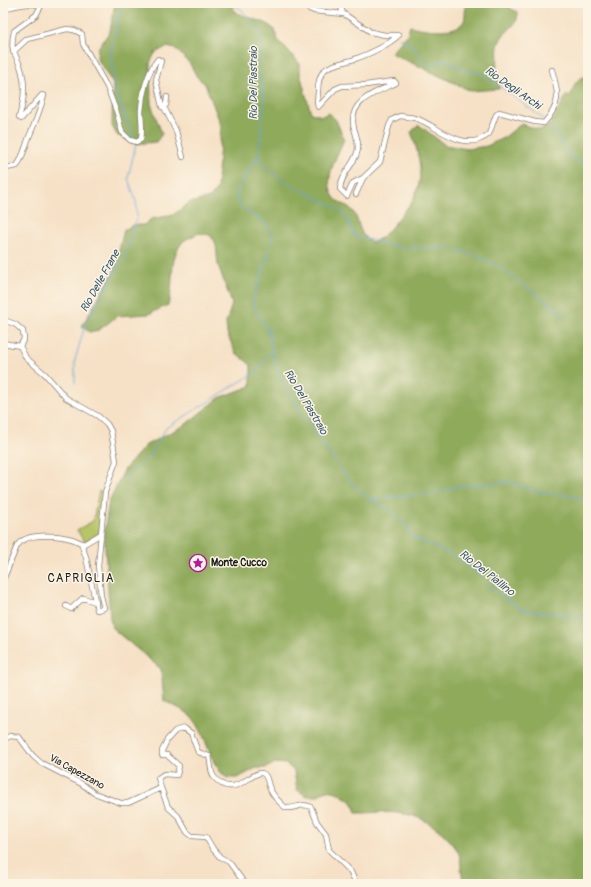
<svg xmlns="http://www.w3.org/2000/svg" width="591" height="887" font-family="Pangolin,sans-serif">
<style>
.green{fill:#b6c568;stroke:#697042}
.forest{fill:#90aa5c;stroke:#56633c}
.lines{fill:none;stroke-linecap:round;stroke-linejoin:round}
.stream{stroke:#64a5d8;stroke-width:1}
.street-casing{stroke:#897e71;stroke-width:6}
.street{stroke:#fff;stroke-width:4.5}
.labels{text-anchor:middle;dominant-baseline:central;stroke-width:3;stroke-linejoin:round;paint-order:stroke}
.poi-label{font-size:10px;font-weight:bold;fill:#1c1c1c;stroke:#fcf5e5;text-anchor:start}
.street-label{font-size:10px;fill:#1c1c1c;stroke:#fcf5e5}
.water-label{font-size:11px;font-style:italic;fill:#3c5a71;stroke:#fcf5e5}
.quarter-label{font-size:12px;letter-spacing:1px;fill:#1c1c1c;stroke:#fcf5e5}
</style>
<rect width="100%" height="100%" fill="#fcf5e5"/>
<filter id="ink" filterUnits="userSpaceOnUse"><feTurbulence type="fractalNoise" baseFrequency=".025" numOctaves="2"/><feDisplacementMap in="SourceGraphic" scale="8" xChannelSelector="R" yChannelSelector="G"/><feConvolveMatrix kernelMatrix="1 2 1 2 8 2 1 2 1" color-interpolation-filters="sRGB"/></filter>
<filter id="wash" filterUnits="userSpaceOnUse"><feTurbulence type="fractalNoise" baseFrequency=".012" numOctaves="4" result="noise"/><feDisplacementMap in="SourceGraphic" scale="16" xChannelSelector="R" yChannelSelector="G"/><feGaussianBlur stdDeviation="0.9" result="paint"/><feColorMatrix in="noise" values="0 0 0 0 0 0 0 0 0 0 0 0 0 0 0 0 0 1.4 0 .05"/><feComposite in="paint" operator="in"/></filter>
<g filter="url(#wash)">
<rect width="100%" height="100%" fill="#f6e1c6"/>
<path class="green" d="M99,491L104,494L100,532L85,543L77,530L93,521Z"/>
<path class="forest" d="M115,3H231L236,13L266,23L275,30L278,40L300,64V74L311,113L322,116L329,113L336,120L344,139C337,157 322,180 334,197C338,203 348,205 352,210C361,222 357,234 372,243C384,237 391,228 399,218C404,211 412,203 415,195C425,175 418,151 411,132L419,125L445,145L467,149L487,146L505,137L521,124L540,130L550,126L566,96L571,95C574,86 577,75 588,77V884H466C458,874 464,861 457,850C446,833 425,817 405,814C389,811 372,813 356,813L353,803L337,792L326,790L317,796H307L297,790L294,771L286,764L275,763L266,768H256L238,778H227C208,764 208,735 192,717C185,710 172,705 164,701L161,669L112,628L110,618L104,534L109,501L125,469L146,445L185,425L219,398L251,386V365L235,352L227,333L226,323L232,304L218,265L216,244L210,235L199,233C194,236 184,239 181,244C168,261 175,286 168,305L149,314L117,316L99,330L89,332L82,326L114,271L124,230L133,225H144L151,219L173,215L189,203L210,198L217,189L221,125L205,84L197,77L190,64L176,49L166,47L155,53L150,63L151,104L162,134L156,142L135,144L117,135L112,126L113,84L97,58L98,48L110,31Z
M468,3H509V8L518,12C519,27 503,30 499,43C496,51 499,59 497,65C496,68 495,70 496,74C498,80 499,83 499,89L471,91L391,53L407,35L410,26C422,29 457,35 464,21C466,15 464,8 468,3Z"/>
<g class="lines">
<path class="stream" d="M121,3L111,53L114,87L134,140
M230,3L241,9L261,33L260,77L264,100L259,154L237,190V200L242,208L266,223L272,234V244L253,300L255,310L268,329L277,372L310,427L353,485L370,499L392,511L407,526L412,537L452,555L480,575L488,586L523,610L588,618
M338,3L340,10
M6,7L8,3
M399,38L409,43L427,65L446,60L466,71L481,73L544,119
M548,122L570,156L588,167
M259,155L261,164L281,179L338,209L345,215L355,236L402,248H446L474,254L495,264L565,315
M75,383V360L86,322L124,257L137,217L136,201L128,178L136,144
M124,480L150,455L166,428L256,372L272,350
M371,499L434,493L460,486L511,482L533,491L564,495L588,501"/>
</g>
</g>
<g filter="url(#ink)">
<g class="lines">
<defs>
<path id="street" d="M297,3L314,11L344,14L371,32L385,35H399C388,45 369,54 355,59C334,66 318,63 318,91C318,97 316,102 318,107L335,89L342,86L366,85L394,81L396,83C376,92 347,101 354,128C356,136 360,144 357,153C353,166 341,174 340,189L347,196L353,183L363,178L380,162L389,126L392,120L400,116C406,117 412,117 418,119C440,128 465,154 489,134L496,115L499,112L535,122L544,123C561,104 559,94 552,70
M340,3L343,14
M3,5V3
M3,12C10,5 33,2 41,6L36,15L14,31C9,55 17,52 22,72C26,88 24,102 19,117L21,119L42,95L44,96C40,111 35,123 29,137C25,148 23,157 17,166L6,168
M13,52L27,39L67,29L74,30L82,34L83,44L107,87L117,113L122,132L130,140L137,142L141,139C143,129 141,121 141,111C142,94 147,72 158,59L161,61L156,80L162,107L166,105L167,97
M164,107L176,131L183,157
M356,194L363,178
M3,320L15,324L23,331L24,339L20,346
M3,343L20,346
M20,346L26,358L45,374L66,398L98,416L107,424L111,431L116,461L105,492L98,566L101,596L104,608L97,610L86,557L81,543
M3,504L5,512L3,520
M3,580L17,546C25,532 58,535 72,539C76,540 80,543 84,544L101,534
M66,606L71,609L83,598L96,602
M3,740L10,736L19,737L33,756L41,763L82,784L94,793L121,803H128L161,788L168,807L178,816L187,832L192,836L206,837L213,849L220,857L229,862L245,884
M161,788L158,778L164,774L177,775L179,766L167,755H162V751L167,740L175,731L184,728L191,733L198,752L209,756C211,763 210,772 214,777C233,801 251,771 262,773C268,775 267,783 270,789C273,796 280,803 286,808C296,809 302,802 311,807L317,822L326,834L329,850L351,872L356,884"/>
</defs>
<use href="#street" class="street-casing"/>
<use href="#street" class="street"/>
</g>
</g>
<defs>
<symbol id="sight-ring" viewBox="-11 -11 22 22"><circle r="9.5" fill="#fcf5e5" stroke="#b5179e" stroke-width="1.5"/><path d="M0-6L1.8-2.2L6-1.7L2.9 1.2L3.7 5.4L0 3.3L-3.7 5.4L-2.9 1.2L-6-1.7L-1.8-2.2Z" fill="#b5179e"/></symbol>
</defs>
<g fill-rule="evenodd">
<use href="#sight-ring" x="188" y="553" width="20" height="20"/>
</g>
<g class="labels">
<g class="poi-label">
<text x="211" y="563">Monte Cucco</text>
</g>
<g class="street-label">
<text transform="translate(77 772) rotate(29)">Via Capezzano</text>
</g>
<g class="water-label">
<text transform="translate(253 83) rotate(-90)">Rio Del Piastraio</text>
<text transform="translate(513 88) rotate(35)">Rio Degli Archi</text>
<text transform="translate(100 281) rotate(-61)">Rio Delle Frane</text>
<text transform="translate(306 402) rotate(59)">Rio Del Piastraio</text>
<text transform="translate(487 573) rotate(38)">Rio Del Piallino</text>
</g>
<g class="quarter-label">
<text x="81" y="578">CAPRIGLIA</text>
</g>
</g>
<rect width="591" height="887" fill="none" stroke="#fcf5e5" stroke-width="16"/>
</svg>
